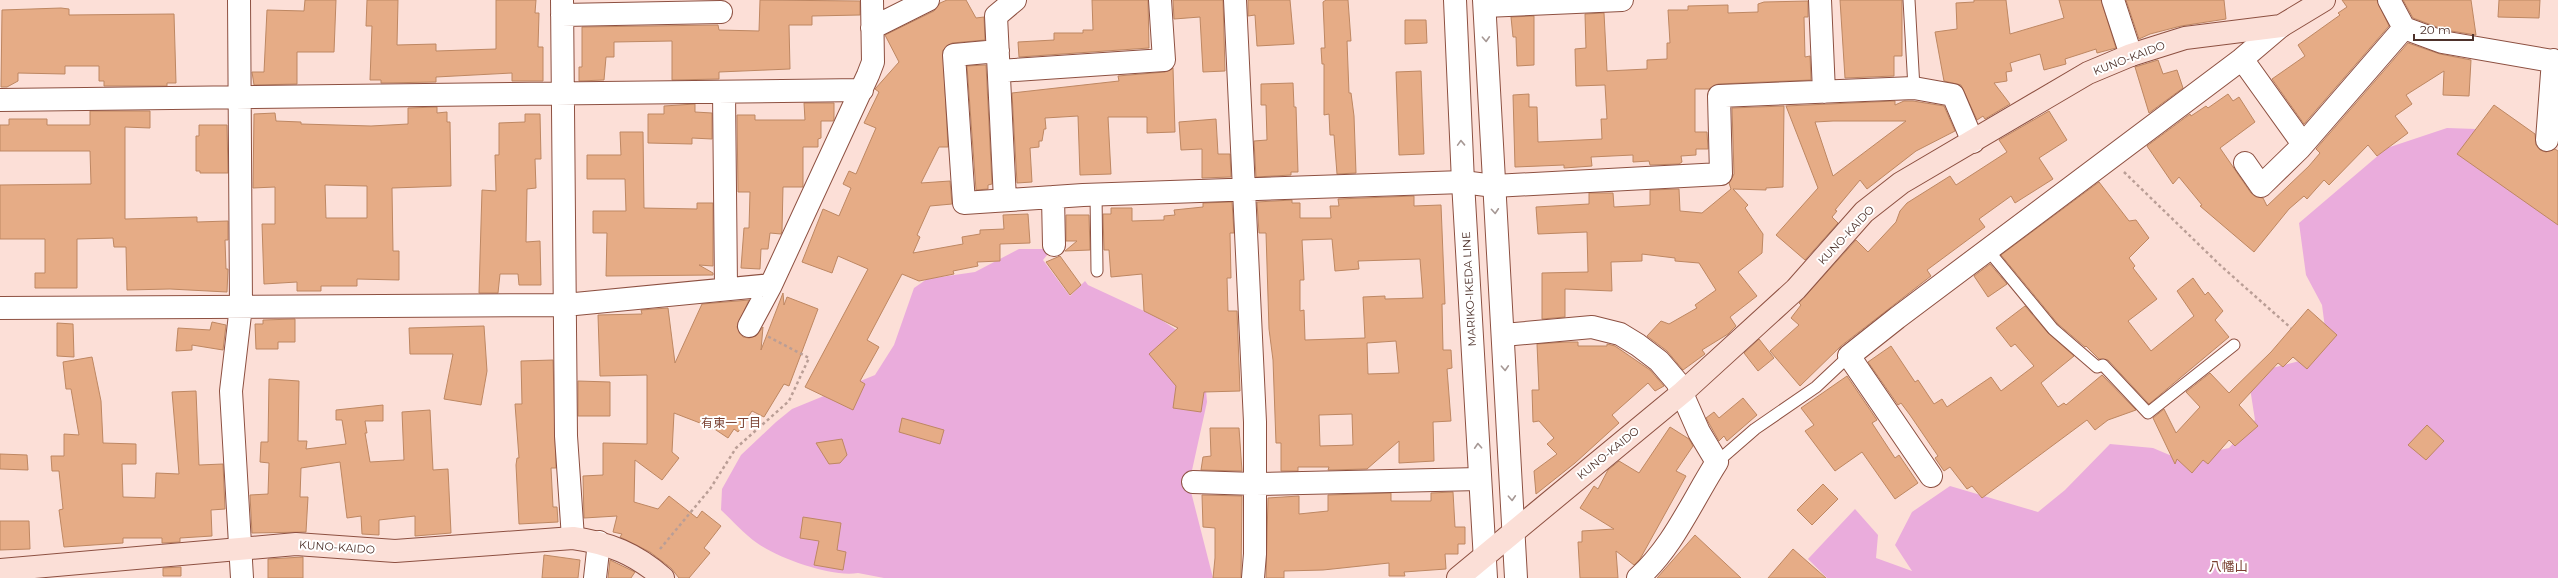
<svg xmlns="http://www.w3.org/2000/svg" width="2558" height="578" font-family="Montserrat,'Noto Sans JP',sans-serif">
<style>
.green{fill:#eaacdc}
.building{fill:#e6ac86;stroke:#be8762;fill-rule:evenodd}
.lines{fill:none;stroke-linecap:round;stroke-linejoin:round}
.service-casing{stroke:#8d5041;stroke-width:13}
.minor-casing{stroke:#8d5041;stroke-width:24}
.tertiary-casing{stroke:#8d5041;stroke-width:24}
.secondary-casing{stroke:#8d5041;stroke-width:24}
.path{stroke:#ba9e96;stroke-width:2.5;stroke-dasharray:3 3;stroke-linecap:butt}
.service{stroke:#fff;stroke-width:11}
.minor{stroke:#fff;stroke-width:22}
.tertiary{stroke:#fff;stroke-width:22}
.secondary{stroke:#fbdfd7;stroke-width:22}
.oneway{stroke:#a69895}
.labels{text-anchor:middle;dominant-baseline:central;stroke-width:4;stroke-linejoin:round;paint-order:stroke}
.street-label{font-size:11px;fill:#4e322b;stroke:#fff}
.neighbourhood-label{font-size:12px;fill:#7a4031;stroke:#fff}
.quarter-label{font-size:13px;fill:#7a4031;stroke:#fff}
</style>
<rect width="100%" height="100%" fill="#fcdfd7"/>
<path class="green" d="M2447,128L2476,129L2558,179V578H1827L1808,559L1855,509L1878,535L1876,558L1912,571L1895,545L1912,512L1950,486L2038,512L2065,490L2110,444L2153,448L2179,459L2229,448L2255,420L2250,388L2272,368L2311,358L2327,343L2322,305L2306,275L2299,223L2387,148Z
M1019,249H1052L1043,260L1070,296L1085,281L1088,285L1157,317L1184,335L1204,366L1207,402L1189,484L1213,578H884L858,573C834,578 779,559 757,543C744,534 733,521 721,510L722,489L741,455L776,422L792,409L875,375L894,345L914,288L927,279L975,272Z"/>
<path class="building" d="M305,0H336L334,52H297V84L254,85L252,72H264L267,10L304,11Z
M367,0H398L397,45L436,44V51L496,49V0H536L535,13H539L538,47H543V81H512V73L436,77V82L381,83V80H370L372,26H366Z
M760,0L860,1V15L812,16V25H789L790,69L719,72V79L672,80V41L614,42V57H606L604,80L579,81V67H582V27L718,25L719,30L759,31Z
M947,0H966L976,18L984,17L985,40L952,43L943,50L948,147H939L921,183L950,181L952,204L930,206L917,235L920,237L913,253L963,244L962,237L980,234V230L1004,229L1003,215L1028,214L1030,243L1000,244V261L977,262L978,266L953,271L954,274L919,281L902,274L867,340L879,347L860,381L865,384L853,410L805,387L868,269L838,256L832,273L802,262L823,209L839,216L851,188L843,184L849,171L856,174L876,128L864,123L879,92L875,89L899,62L885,35L934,11L940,3Z
M1092,0H1148L1149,48L1019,57L1018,42L1054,40V33H1083V30H1093Z
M1173,0H1223L1225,71L1203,72L1200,17L1174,19Z
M1248,0H1290L1294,44L1257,46L1255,15L1248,16Z
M1326,0H1348L1351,41H1347L1349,93H1351L1354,116L1356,173L1337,174L1334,135H1330L1329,114L1324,115V64H1322L1321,48H1325L1323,2Z
M1840,0H1902V56H1894V76L1845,78Z
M1974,0H2006L2010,34L2064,18L2059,0H2101L2116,48L2097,53L2096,49L2065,59L2066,64L2044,70L2040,54L2010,63L2012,71L2006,72L2007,81L1994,83L2010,104L1985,119L1983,116L1977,120L1961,85L1944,81L1935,32L1957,29L1956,3L1974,2Z
M2126,0H2224L2226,19L2181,26L2150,34L2139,39Z
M2342,0H2377L2389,26L2304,124L2272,79L2305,56L2298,45L2340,15L2338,13L2347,7Z
M2403,0H2471L2476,35L2445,30L2413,18Z
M2499,0H2540L2539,18L2498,17Z
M1808,1V17H1804L1805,57L1810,56L1811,80L1718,84L1709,89H1695V132H1707L1708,149H1696V155L1681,156L1682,162L1679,164L1650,165L1649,161L1633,162V155L1591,157L1592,166L1564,168V165L1515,167L1513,95L1529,94V107H1537L1538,142L1602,139L1601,119H1607L1605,85L1576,86L1575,49L1586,48L1585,14L1604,13L1607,71L1647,69V60L1667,59V43H1670L1668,10H1688V6L1728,5V13L1758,12V4L1764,2Z
M61,8L69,9V15L174,14L176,83H167V86H104V81H99V66H65V74L18,73V81L7,87H1L2,10Z
M1534,16V65L1517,66L1516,37H1513L1511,17Z
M1405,20H1426L1427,43L1405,44Z
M2408,43L2440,54L2471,60L2469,96L2443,95L2444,71L2406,95L2412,104L2395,116L2408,133L2377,156L2368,145L2329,185L2324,180L2307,199L2304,196L2289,209L2254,252L2200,206L2202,205L2179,177L2173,184L2147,146L2190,114L2191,116L2206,106L2208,108L2228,94L2233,101L2239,97L2255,122L2220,148L2251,193L2256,197L2263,198L2267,206L2309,166L2320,153L2316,149Z
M2158,60L2163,74L2177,70L2183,88L2149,113L2135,67Z
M986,65L992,184L988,185V189L976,190L967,66Z
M1173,68L1175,132L1147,133V117H1108L1111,174L1080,175L1078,116L1045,118L1046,129H1044L1042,141H1039V147L1030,148L1032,182L1017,183L1012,93L1119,81L1118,76L1165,72Z
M1421,71L1424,154L1399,155L1396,72Z
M1293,83L1294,107H1296L1298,172H1291V175L1256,177L1254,141L1267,140L1266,105H1261V84Z
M1895,101V105L1904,101H1913L1944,106L1955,131L1916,151L1867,189L1860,180L1835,210L1837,211L1832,217L1838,223L1805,260L1776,235L1818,188L1786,106ZM1833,121H1906L1833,176L1815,122Z
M804,103H834V119L833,121H821V138L818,139V147H803V187H783L782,231L781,234L770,233L768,249H761L760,269L741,268L744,228H749L750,192H738L737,115H755V120H805Z
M695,104V112L712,113V139L692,138V144L648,143V114H664V106Z
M2494,105L2535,134L2536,145L2540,150L2546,152L2555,149L2558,151V225L2457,154Z
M1784,106L1783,187L1766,188V190L1733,189L1748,205L1745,208L1763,234L1762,253L1738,272L1757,296L1730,317L1736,326L1728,334L1702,350L1705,354L1683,370L1667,351L1647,336L1661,321L1669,324L1697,308L1695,305L1716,290L1699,263L1675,261V258L1642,254V261L1611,262L1612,291L1565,289V317L1542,319V273L1588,272L1587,232L1538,234L1536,207L1589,204V193H1613L1614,207L1650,205V190L1679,189L1680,211L1702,213L1731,189L1729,183L1734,174L1732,108Z
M437,107V113L447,112V122H450L451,186L392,188L393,251H399V280L357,279V286H321V291H297V282L264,284L262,224H275V187L253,188L254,114L275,113L276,121L301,122V124L371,126L408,124V108ZM325,185L367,186V218H326Z
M90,111H150V128L125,127V219L197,217V222L228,221V240H225L226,269H228L227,292L170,289L127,290L126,247H114L113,238L77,239V288H35V273H45V239H0V185L91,184L90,151H0V125H9V119H47V125H90Z
M2049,111L2067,140L2039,158L2053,179L2015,203L2011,196L1979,219L1985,227L1927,270L1931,276L1841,346L1800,386L1770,351L1799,325L1791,318L1801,305L1799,303L1856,240L1868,252L1896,222L1900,211L1907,203L1950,176L1956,185L2007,152L1999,140Z
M525,114H540L541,159H535L536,188L527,189L526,242L540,241L541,285H519L518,274H500L498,293H479L482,190L496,191L495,155H499V123L525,122Z
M1216,119L1218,154H1230L1231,177L1202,178V149L1181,150L1179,122Z
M199,125H227L228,173H200V171H196V136H199Z
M620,132H643L644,208L697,209V203H713V266L699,265L713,273V275L606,276L607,233H593V211H626L625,179H587V155H621Z
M2099,182L2129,221L2136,220L2149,238L2129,258L2135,266L2133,268L2157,299L2128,321L2151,351L2194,316L2177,291L2193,278L2205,295L2208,292L2223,311L2215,320L2229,337L2149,404L2108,360L2099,359L2086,346L2085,347L2058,324L2001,255Z
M1414,196V206L1441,205L1445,304H1442L1443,350H1451L1452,368L1447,369L1451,421L1433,422L1434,461L1399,463V441L1367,469L1328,470L1329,467H1298V471H1281V443H1276L1273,360L1269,329L1266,233H1259L1257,202L1292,200V203H1300V218H1331L1330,206H1339L1338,199ZM1332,239L1335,271L1359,269L1358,261L1420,259L1423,298L1385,299V296L1363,297L1365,338L1305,340L1304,310L1300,311V280H1304L1302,240ZM1396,341L1399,373L1368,374L1367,343ZM1352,414L1353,445L1320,446L1319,415Z
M1232,202L1234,233H1230L1231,278H1227L1228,311H1237L1240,391L1204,392L1201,412L1173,408L1176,386L1149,354L1178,328L1144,311L1142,274L1111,277L1109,250H1104L1103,214H1111V208H1132V221L1164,220V216L1175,215L1174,210L1203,207V203Z
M1066,215H1089L1090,250L1065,251L1077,241H1066Z
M1060,256L1081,285L1070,295L1046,262Z
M1990,264L2007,284L1988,297L1974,276Z
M783,293L784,305L787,297L818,309L789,386L784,384L764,417L752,411L738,432L734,429L728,438L713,428L674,413L672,452L679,458L662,480L635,460L634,502L658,509L669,496L697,518L702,511L721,526L704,548L710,553L689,578H679L671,568L650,552L620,537L622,534L613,532L617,516L584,518L583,476L603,475V443L647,444V375L600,376L598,315L642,314L641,310L668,308L675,363L702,304L749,300L737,327L743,337L749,338L756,336L763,327L761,350Z
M2025,306L2048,333L2074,356L2041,383L2058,407L2064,403L2066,405L2102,375L2136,410L2108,420L2095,430L2087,420L1982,498L1972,486L1967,489L1950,467L1944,471L1935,458L1938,456L1910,415L1901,403L1898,405L1868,362L1891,346L1915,382L1918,380L1934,404L1942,399L1947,407L1991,377L2001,391L2034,366L2015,344L2011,347L1996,328Z
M2308,309L2337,335L2307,369L2293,357L2283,367L2278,363L2239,405L2258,426L2235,446L2229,440L2208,464L2203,460L2192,473L2177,459L2175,464L2153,418L2164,409L2176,433L2200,407L2186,392L2210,373L2229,393L2271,352Z
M295,319V342H278V349H256L255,324H263V320Z
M212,322L226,325L223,350L192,345V350L176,351L178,328L210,330Z
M57,323L73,324L74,357L57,356Z
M484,326L487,371L481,405L444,399L453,354H410L409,328Z
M1759,339L1774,358L1758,371L1744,353Z
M1566,342H1578V346H1607V344L1615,346L1650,370L1664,386L1655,391L1648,383L1612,415L1619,423L1575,463L1536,494L1534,471L1557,454L1547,444L1554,438L1539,421L1533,422L1532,390H1539L1537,344Z
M92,357L101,401L103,443L136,444V464H122L123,497L155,498L156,473L179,474L172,392L196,391L199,465L223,464L225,509L211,510L212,536L180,538V542L162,543V538H123V543L64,547L59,510L63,509L59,471H52L51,456H64V434L79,435L71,389H66L63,362Z
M553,360L556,468H551L553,507H557L558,522L519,524L516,465L517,458H519L515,404H522L521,361Z
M1847,376L1877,420L1872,423L1895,458L1899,455L1918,483L1895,499L1862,452L1835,471L1805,431L1814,425L1801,408Z
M269,379L299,381L298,441H307L306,449L346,444L342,420H336V410L383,405V421H365L367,433H365L370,462L404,460L402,412L430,410L433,470L448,469L451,533L415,536V516L379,520V535L362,534L361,516L347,518L340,462L301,468L300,497H308L306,532L252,533L250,495L268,494L269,463L260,462L261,442H268Z
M578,381L610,382V416H578Z
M1743,398L1757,415L1727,441L1724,436L1719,441L1706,418L1714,412L1719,418Z
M902,418L944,430L940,444L899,432Z
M2427,425L2444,441L2426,460L2408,445Z
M1670,427L1689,439L1693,446L1676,471L1686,476L1640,559L1634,565L1616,551L1618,578H1580L1578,542H1582V531L1614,529L1580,508L1594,486L1598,489L1608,470L1619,461L1639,473Z
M1210,428H1239L1242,471L1201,470L1203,457L1211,456Z
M842,439L847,455L840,463L829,464L816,443Z
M0,454L27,455L28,470L0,469Z
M1823,484L1838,499L1812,525L1797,510Z
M1453,492L1455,527H1465V544H1458V554H1445L1446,569L1404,572L1405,576H1389V563L1323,570L1284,571V578H1266L1268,498L1299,496V514L1328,511V495L1391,493V501H1431V493Z
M1202,495L1242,496L1241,578H1213L1215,558V528L1203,527Z
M803,517L841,523L837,550L846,552L843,570L814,565L819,541L800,538Z
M0,521H29L30,549L0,550Z
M1695,535L1741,578H1657Z
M1793,549L1826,578H1768Z
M544,555L580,560L578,578H542Z
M303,557V578H268V559Z
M610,560L635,572L631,578H608Z
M181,567V576H163V568Z"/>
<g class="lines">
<defs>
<path id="service" d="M1909,0L1914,88
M1096,194L1097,271
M1988,250L2053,329L2097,367L2103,365L2148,413L2234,345
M1717,462L1755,429L1816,387L1849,356"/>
<path id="minor" d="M239,0L241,306L231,391L242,578
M562,0L566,436L573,538
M1235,0L1255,422V554L1253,578
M1820,0L1824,92
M2113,0L2131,55
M1485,6L1622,0
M562,15L721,12
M872,28L928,0
M2404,28L2442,42L2558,62
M998,51L954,55L964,203L1083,195L1463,182L1494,186L1721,174L1719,96L1914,88L1953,95L1973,142
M2242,59L2303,144
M999,71L1164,60L1160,0
M724,92L726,288
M0,100L862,90
M2547,140L2553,60
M2245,163L2261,186L2300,148L2404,28L2389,0
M1053,197L1054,245
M1005,200L996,16L1015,0
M0,308L565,305L771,285
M749,326L771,285L868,75L873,62L872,0
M1503,335L1592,327L1620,334L1638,345L1659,361L1677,382L1699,432L1717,462C1692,501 1673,547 1638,578
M1931,476L1849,356L1897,318L2242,59L2281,26
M1193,482L1256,484L1479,479
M595,578L599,542"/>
<path id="tertiary" d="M1455,0L1463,182L1486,578
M1484,0L1516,578"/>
<path id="secondary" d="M0,570L296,544L395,551L573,538C609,543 636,554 663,578
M1458,578L1683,392L1796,289L1864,212L1901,183L2088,73L2131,55L2185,38L2281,26L2324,0"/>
</defs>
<use href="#service" class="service-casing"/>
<use href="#minor" class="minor-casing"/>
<use href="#tertiary" class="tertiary-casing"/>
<use href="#secondary" class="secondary-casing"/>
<path class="path" d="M2124,172L2221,266L2291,328
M660,549L710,489L736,448L789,401L809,358L767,336"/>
<use href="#service" class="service"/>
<use href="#minor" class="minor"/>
<use href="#tertiary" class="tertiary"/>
<use href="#secondary" class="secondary"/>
</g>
<defs><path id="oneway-chevron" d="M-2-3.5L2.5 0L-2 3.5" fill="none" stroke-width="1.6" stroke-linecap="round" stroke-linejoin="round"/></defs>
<g class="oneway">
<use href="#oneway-chevron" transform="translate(1486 39) rotate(87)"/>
<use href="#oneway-chevron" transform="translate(1461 143) rotate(-92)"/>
<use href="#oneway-chevron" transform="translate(1495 211) rotate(86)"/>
<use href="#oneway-chevron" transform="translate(1505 368) rotate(87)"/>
<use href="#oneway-chevron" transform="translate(1478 446) rotate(-93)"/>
<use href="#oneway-chevron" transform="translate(1512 498) rotate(87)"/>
</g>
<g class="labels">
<g class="street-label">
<text transform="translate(2129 58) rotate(-21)">KUNO-KAIDO</text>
<text transform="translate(1846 235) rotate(-47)">KUNO-KAIDO</text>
<text transform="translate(1469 289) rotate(-93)">MARIKO-IKEDA LINE</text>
<text transform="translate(1608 453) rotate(-39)">KUNO-KAIDO</text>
<text transform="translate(337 547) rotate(4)">KUNO-KAIDO</text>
</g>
<g class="neighbourhood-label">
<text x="731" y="422">有東一丁目</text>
</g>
<g class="quarter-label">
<text x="2228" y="566">八幡山</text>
</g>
</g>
<path d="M2414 34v6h59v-6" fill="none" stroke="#4e322b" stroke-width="2"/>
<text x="2420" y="34" font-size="12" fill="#4e322b" stroke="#ffffff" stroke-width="3" paint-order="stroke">20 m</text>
</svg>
